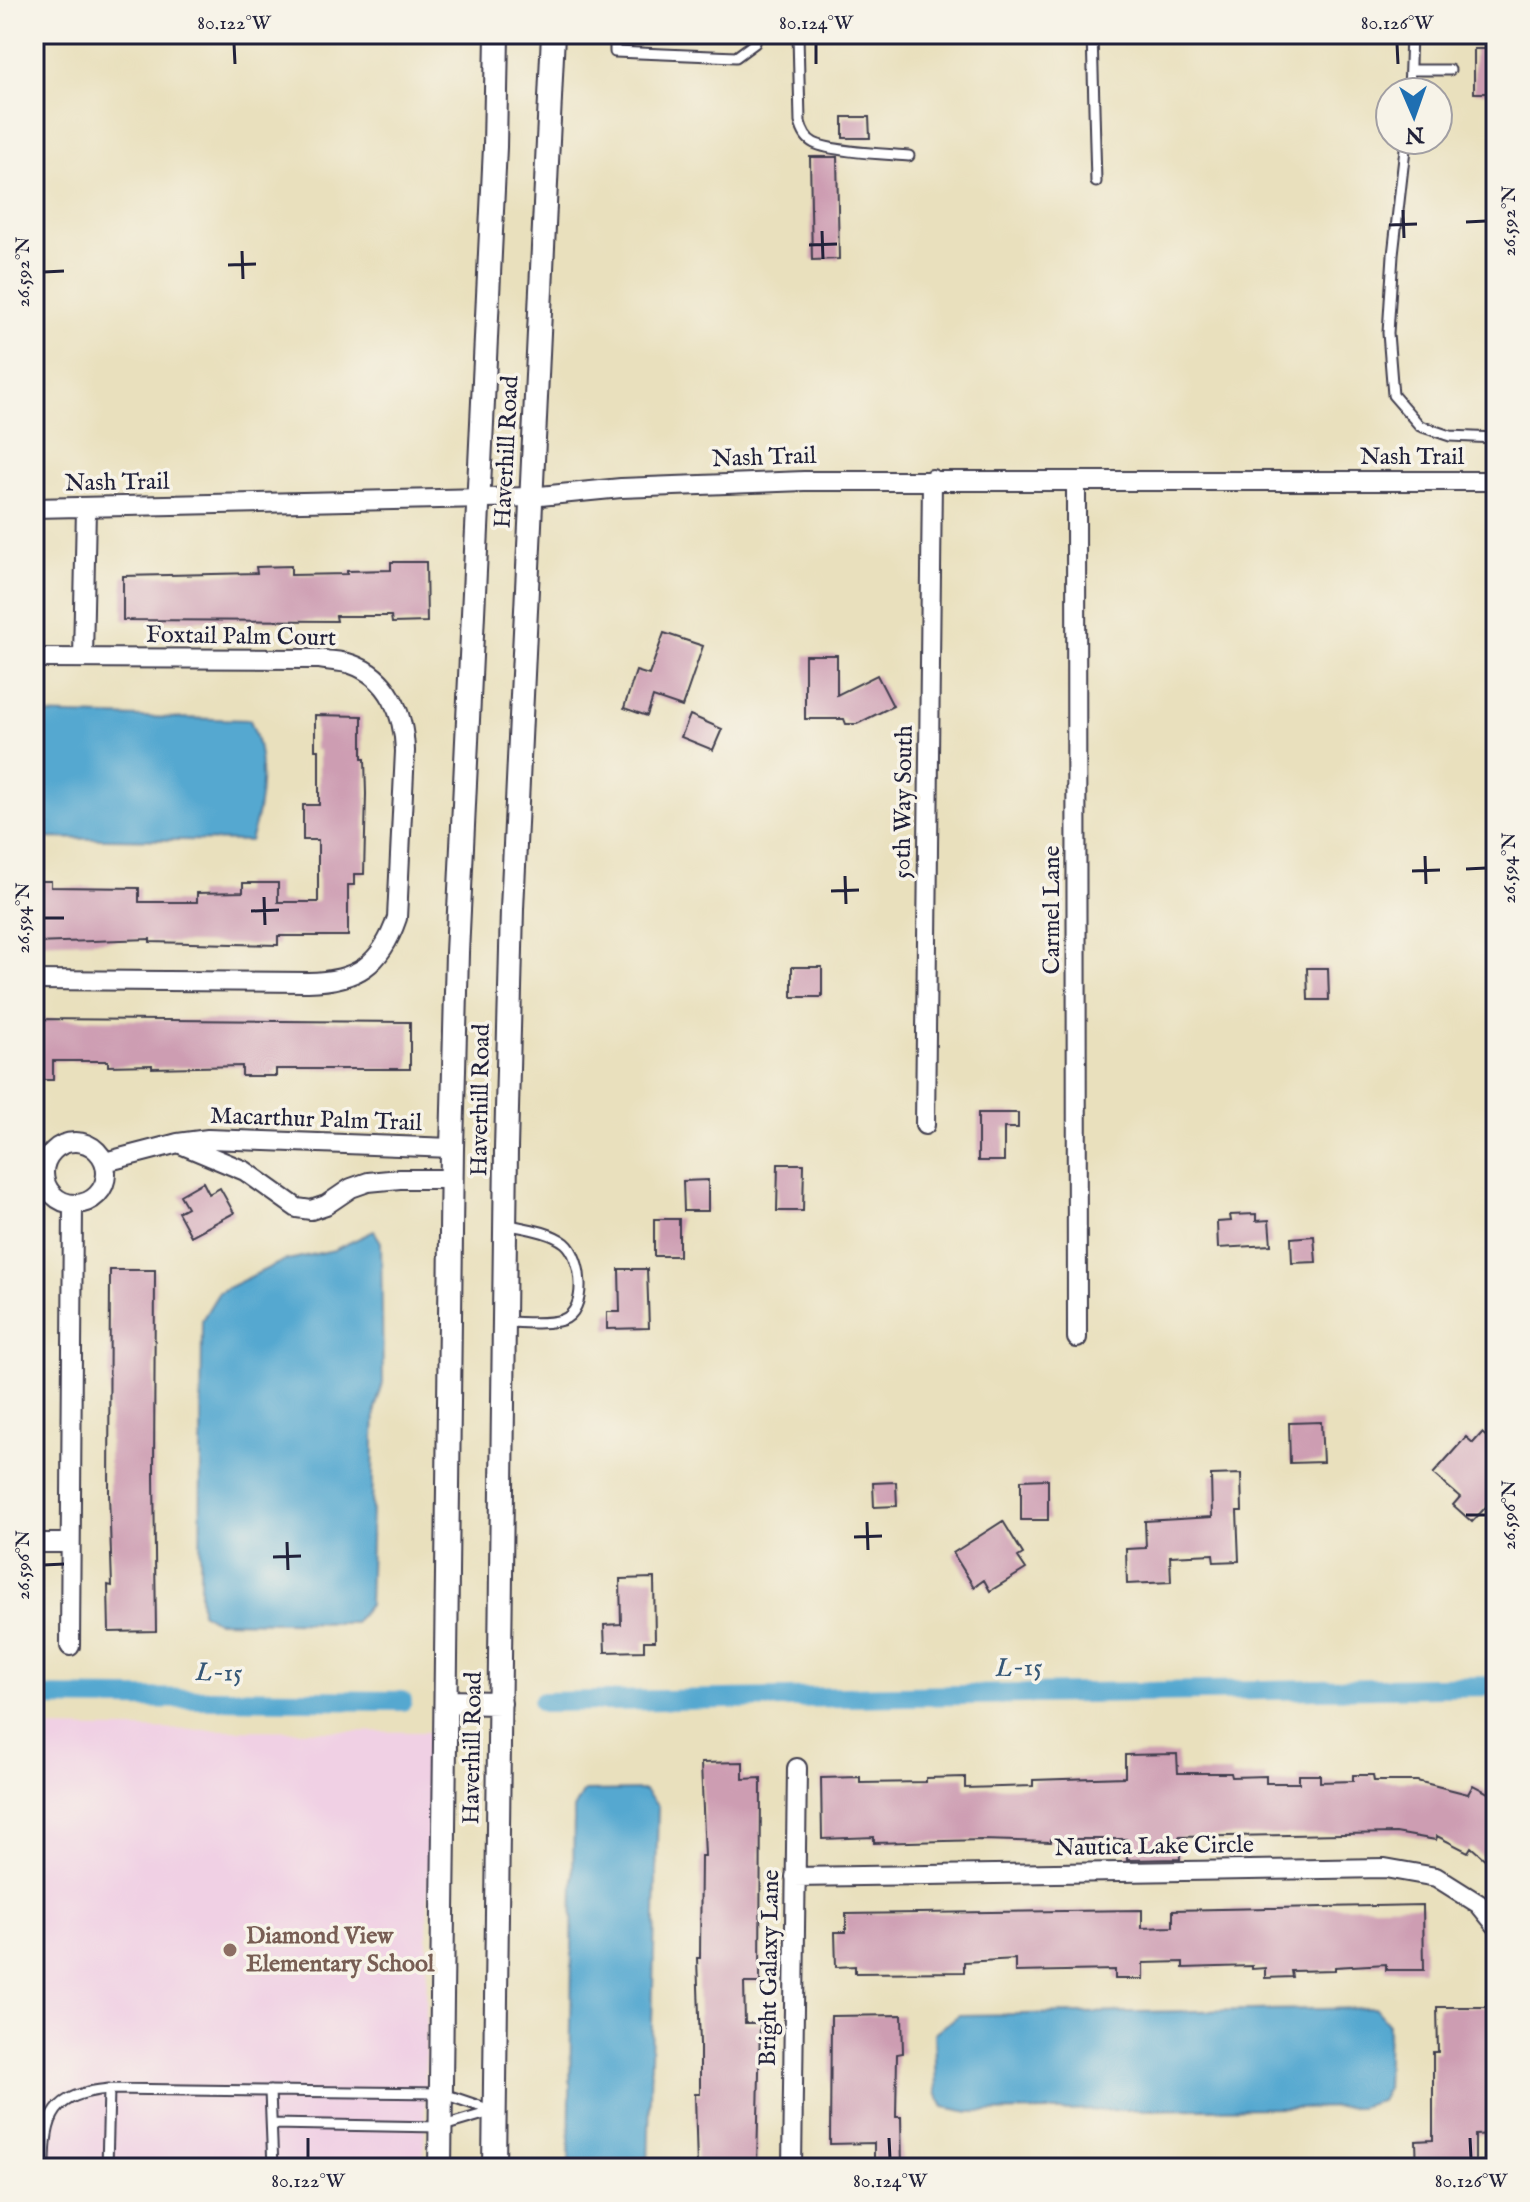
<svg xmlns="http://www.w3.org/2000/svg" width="1530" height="2202" font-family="'IM FELL English',serif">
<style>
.built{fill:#f0d0e4}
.water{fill:#55a8d0;stroke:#3c6586;stroke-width:2}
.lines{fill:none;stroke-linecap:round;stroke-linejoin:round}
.canal{stroke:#55a8d0;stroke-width:20}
.building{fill:#cd9db2}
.service-casing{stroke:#403e4e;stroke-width:13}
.minor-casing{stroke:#403e4e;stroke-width:22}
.tertiary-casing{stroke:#403e4e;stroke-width:26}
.service{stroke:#fff;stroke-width:9}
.minor{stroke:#fff;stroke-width:18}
.tertiary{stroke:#fff;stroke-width:22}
.ticks{fill:none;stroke:#22223b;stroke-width:3}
.education-dot{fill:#8d6e63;stroke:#f7f3e8;stroke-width:3}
.labels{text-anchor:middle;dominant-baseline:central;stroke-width:7;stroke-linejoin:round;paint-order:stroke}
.street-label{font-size:24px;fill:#22223b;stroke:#f7f3e8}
.education-label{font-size:24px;font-weight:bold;fill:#785e54;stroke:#f7f3e8;text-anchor:start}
.water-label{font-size:26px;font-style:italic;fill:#365877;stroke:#f7f3e8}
.neatline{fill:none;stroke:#22223b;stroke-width:3}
.ticks-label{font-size:20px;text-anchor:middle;fill:#22223b}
</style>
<rect width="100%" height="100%" fill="#f7f3e8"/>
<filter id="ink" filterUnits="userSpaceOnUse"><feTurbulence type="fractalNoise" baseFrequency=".0125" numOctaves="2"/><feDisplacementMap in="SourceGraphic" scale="16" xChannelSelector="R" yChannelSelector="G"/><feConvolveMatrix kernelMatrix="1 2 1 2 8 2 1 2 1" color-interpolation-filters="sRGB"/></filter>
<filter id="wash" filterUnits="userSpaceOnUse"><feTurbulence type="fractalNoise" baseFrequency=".006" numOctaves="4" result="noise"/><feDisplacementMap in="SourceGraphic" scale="32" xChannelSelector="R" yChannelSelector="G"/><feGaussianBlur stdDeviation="1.8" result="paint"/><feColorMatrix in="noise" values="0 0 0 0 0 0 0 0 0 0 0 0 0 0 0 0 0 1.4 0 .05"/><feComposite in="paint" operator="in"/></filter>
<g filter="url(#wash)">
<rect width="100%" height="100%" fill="#e9e0bd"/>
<path class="built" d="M34,1728L430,1732L424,2168H34Z"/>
<path class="water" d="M34,714L250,720C267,757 263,803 250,841L34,838Z
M374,1231L381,1242L383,1383L375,1409L369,1605L354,1623L216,1621L201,1612L200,1594L202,1320L219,1292L283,1261L334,1250Z
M645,1790L658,1807L648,2168H569L574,1809L584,1791Z
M1375,2008L1388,2023L1386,2090L1380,2101L1359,2107L970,2112L944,2107L936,2092L934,2033L959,2015Z"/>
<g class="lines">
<path class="canal" d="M34,1697L402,1701
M543,1702L1496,1686"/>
</g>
<g id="blocks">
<path class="building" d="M1474,49H1496V93H1474Z
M843,117H869L870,138H843Z
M810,157H837L839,259L812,260Z
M391,562H426L427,622L392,623L391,616H336L337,621L123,620V576L257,573L256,567L291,566V575L347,574V571L391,570Z
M664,633L703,646L682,707L653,697L647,716L624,708L636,671L649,675Z
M805,655H837V695L877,675L893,706L857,724H846L844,719H805Z
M315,715L362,716V759H365L366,794L364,874H354V885H348V936H278V945L150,942V939L34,943V881H51V887L139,888V902H197V893L243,892V883H278V902H318V840H303V805H319V750H315Z
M690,715L722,729L713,750L681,737Z
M792,967H822V997H792Z
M1307,968H1328L1329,1000H1308Z
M34,1019L410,1022V1069H276V1076H242V1066L152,1068V1065L108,1066V1061H53V1080H34Z
M978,1113H1018V1128H1004V1161H978Z
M778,1164H804L803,1211H777Z
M708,1180V1211H684L683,1181Z
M203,1182L209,1194L220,1188L234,1213L191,1236L178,1212L187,1207L180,1195Z
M1256,1214V1221L1269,1220L1271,1245L1218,1248L1217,1222L1231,1221L1230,1215Z
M654,1219H679V1256H654Z
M1314,1236L1316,1262L1292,1263L1291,1238Z
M619,1269H647L649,1328L607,1329V1312H620Z
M110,1270H155L154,1474L156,1631L109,1632L108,1585L112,1586L109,1493Z
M1321,1422L1323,1462L1290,1463L1289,1423Z
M1482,1433L1496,1445V1496L1472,1522L1453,1505L1460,1497L1433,1474L1466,1437L1473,1443Z
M1241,1474L1242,1511H1237L1239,1561L1214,1562L1213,1554L1170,1556L1171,1582L1127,1584L1126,1549L1146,1548L1145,1521L1212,1517L1211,1475Z
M1048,1479V1520H1021V1480Z
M896,1482L897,1506L874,1507L873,1483Z
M1003,1521L1023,1554L1018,1557L1026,1569L990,1591L984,1580L974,1587L953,1553Z
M654,1578L655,1641H644V1651L605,1652L604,1625L621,1624L620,1579Z
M1177,1754L1178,1773H1231L1232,1777L1266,1776V1783H1299V1775H1320V1782L1353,1781V1775H1373L1374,1781H1417L1468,1794L1473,1785L1496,1797V1869L1471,1847L1468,1852L1437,1836L1436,1840L1396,1833L1179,1837L1180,1859L1127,1860L1126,1839H1051V1842L981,1840L874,1843V1837L822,1839L821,1778L860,1777V1783L926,1782V1778L965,1777V1788L1033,1786V1780L1125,1777V1755Z
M743,1762V1779L761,1778L760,1983H744L745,2023H760L757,2168H697L695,2094H700V2044L697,1958H700L701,1856H705L701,1763Z
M1423,1905L1424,1970H1386V1964L1335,1967V1970L1291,1971L1292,1977L1265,1978V1968L1252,1969V1966L1183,1968V1962L1143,1963V1979H1115V1970L1015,1972V1959L964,1962V1972L855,1973V1966L836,1967L835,1932H846V1914L1142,1910V1928L1173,1927V1910Z
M1437,2007H1496L1493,2134L1475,2135V2168H1417L1416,2141L1433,2140V2052H1438Z
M902,2015L903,2053L897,2054L896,2117H901L902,2168H874V2143L830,2144L831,2016Z"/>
</g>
</g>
<g filter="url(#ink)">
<use href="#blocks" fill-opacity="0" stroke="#403e4e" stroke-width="2"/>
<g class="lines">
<defs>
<path id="service" d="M615,34V52L736,57L755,43V34
M798,34L800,122C802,130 806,139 814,143C832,152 887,154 909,156
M1092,34L1096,182
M1410,70H1450
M1409,92L1411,34
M1406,140L1393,255L1388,333L1393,395L1420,426L1450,436L1496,438
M505,1224C523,1228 550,1231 565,1243C582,1257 589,1311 562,1320C545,1325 523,1322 505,1322
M270,2091L273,2168
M272,2124L440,2127L494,2111
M45,2168C45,2115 53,2094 109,2089L441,2093L494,2111
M107,2168L109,2089"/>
<path id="minor" d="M1076,482L1077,1338
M34,508L530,497L621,488L804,481H1496
M34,658L319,659C329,661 341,661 351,664C389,677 404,714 405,751L397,918C381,965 357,981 308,982L34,980
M83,658L86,508
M925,1125L932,479
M44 1173a31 31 0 1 1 62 0a31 31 0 1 1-62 0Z
M105,1162L178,1143
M452,1179H400L368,1182L351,1188L326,1205L311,1210L297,1208L245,1171L178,1143L208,1139L452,1148
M34,1543H69
M70,1646L73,1204
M795,1877L1385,1868L1436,1877L1479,1904L1496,1925
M792,2168L797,1768"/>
<path id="tertiary" d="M446,1702L500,1703
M440,2168L452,1148L457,953L495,147L497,34
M494,2168L506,1149L512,909L553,34"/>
</defs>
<use href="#service" class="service-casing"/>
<use href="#minor" class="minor-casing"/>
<use href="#tertiary" class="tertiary-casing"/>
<use href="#service" class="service"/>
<use href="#minor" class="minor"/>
<use href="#tertiary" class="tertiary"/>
</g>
</g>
<path class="ticks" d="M234,44L235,64M816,44V64M1397,44L1398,64M1403,210L1404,238M1466,222L1486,221M1389,225L1417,224M822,231L823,259M809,245L837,244M242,251L243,279M228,265L256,264M44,272L64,271M1425,856L1426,884M1466,869L1486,868M1412,871L1440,870M845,876L846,904M831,891L859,890M264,897L265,925M251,911L279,910M44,918H64M1466,1515H1486M867,1522L868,1550M854,1537L882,1536M287,1542L288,1570M273,1557L301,1556M44,1565L64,1564M308,2138V2158M889,2138L890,2158M1470,2138L1471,2158"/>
<circle class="education-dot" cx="230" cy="1950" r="8"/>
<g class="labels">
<g class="street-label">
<text transform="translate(507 452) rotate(-87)">Haverhill Road</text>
<text x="1412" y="457">Nash Trail</text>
<text transform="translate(764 458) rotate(-2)">Nash Trail</text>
<text transform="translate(117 483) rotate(-1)">Nash Trail</text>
<text transform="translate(241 637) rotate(1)">Foxtail Palm Court</text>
<text transform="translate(904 802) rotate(-89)">50th Way South</text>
<text transform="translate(1052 910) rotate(-90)">Carmel Lane</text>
<text transform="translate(481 1100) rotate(-89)">Haverhill Road</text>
<text transform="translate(316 1120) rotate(2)">Macarthur Palm Trail</text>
<text transform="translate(473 1748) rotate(-89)">Haverhill Road</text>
<text transform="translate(1154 1847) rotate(-1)">Nautica Lake Circle</text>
<text transform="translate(770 1968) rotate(-89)">Bright Galaxy Lane</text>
</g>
<g class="education-label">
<text x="246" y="1936">Diamond View<tspan x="246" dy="28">Elementary School</tspan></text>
</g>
<g class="water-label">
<text transform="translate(1019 1668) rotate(-1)">L-15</text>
<text transform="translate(219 1673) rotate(1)">L-15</text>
</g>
</g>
<rect width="1530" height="2202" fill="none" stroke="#f7f3e8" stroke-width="88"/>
<g transform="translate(1414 116) rotate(178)"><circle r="38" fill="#f7f3e8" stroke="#a29fa3" stroke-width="2"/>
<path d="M0-6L14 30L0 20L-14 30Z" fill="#1f6fb2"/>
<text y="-12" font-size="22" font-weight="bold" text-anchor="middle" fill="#22223b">N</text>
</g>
<rect x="44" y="44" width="1442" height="2114" class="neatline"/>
<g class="ticks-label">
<text x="234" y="29">80.122°W</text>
<text x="816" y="29">80.124°W</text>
<text x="1397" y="29">80.126°W</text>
<text transform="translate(1508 221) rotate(-90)" y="7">26.592°N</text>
<text transform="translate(22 272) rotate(-90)" y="7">26.592°N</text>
<text transform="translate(1508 868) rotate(-90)" y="7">26.594°N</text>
<text transform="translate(22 918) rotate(-90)" y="7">26.594°N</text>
<text transform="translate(1508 1515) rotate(-90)" y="7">26.596°N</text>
<text transform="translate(22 1565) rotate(-90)" y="7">26.596°N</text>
<text x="308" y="2187">80.122°W</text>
<text x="890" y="2187">80.124°W</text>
<text x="1471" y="2187">80.126°W</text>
</g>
</svg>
